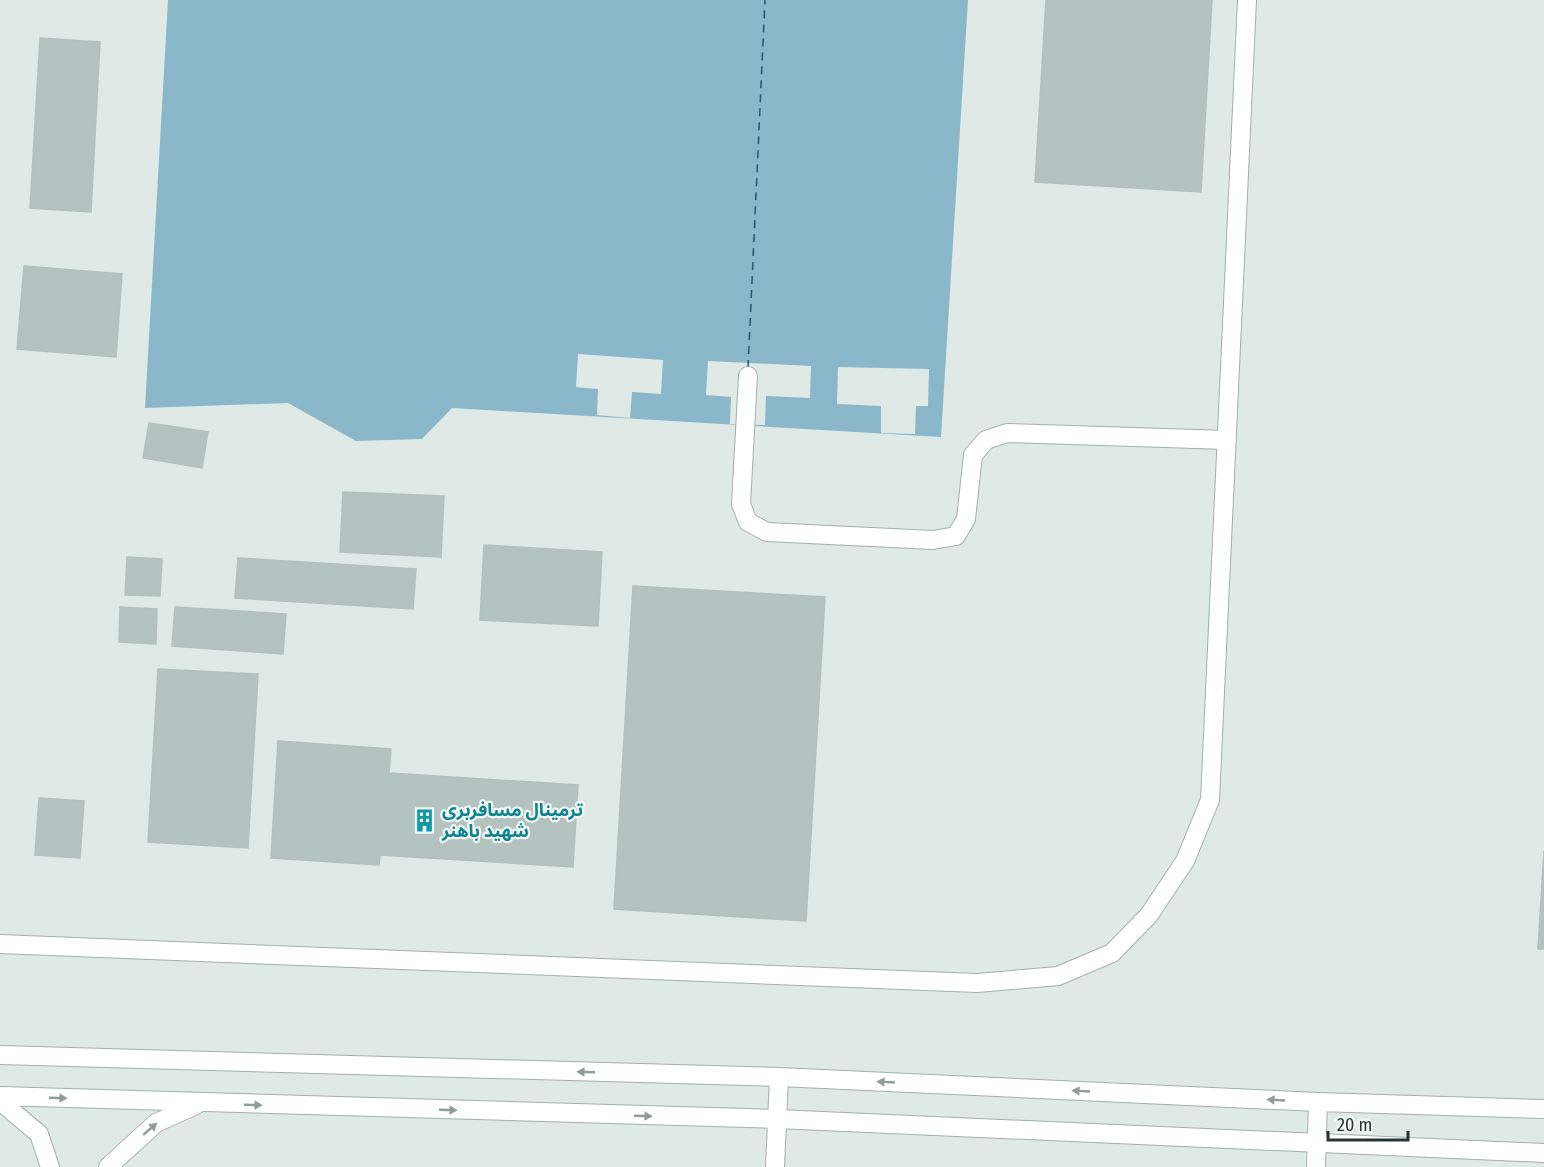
<svg xmlns="http://www.w3.org/2000/svg" width="1544" height="1167" font-family="'Fira Sans Condensed','Noto Sans Arabic',sans-serif">
<style>
.water{fill:#8bb7ca}
.pier{fill:#dfe9e6}
.lines{fill:none;stroke-linecap:round;stroke-linejoin:round}
.ferry{stroke:#21566d;stroke-width:1.5;stroke-dasharray:8 6;stroke-linecap:butt}
.building{fill:#b4c3bf;stroke:#b2c1bd;stroke-width:1.5}
.minor-casing{stroke:#a2b0ad;stroke-width:20}
.minor{stroke:#fff;stroke-width:18}
.oneway{fill:#909b9a}
.labels{text-anchor:middle;dominant-baseline:central;stroke-width:4.5;stroke-linejoin:round;paint-order:stroke}
.culture-label{font-size:18px;font-weight:bold;fill:#0d838f;stroke:#eff6f3;text-anchor:start}
</style>
<rect width="100%" height="100%" fill="#dfe9e6"/>
<path class="water" d="M168,0H968L941,437L452,408L422,439L356,441L288,403L145,408Z"/>
<path class="pier" d="M578,354L663,360L661,394L632,392L630,418L597,415L598,389L576,387Z
M708,361L811,366L810,398L766,396L765,425L730,424L731,397L706,395Z
M838,367L929,369L928,406H916L915,434L881,433V406L837,404Z"/>
<g class="lines">
<path class="ferry" d="M748,368L765,0"/>
</g>
<path class="building" d="M1046,0H1212L1201,192L1035,182Z
M40,38L100,42L91,212L30,208Z
M24,266L122,274L116,357L17,349Z
M149,423L208,432L202,468L143,458Z
M343,492L444,496L441,557L340,552Z
M484,545L602,552L598,626L480,620Z
M127,557L162,559L160,596L125,595Z
M238,558L416,569L413,609L235,598Z
M633,586L825,597L806,921L614,909Z
M120,607L157,609L156,644L119,642Z
M175,607L286,614L283,654L172,646Z
M158,669L258,674L248,848L148,842Z
M278,741L391,749L389,773L578,785L573,867L380,855L379,865L271,858Z
M39,798L84,801L80,858L35,855Z
M1544,851V949H1538Z"/>
<g class="lines">
<defs>
<path id="minor" d="M748,376L741,504L748,522L767,532L933,540L956,536L966,519L973,455L986,440L1007,433L1227,440
M0,944L977,983L1058,976L1112,953L1149,915L1185,861L1210,800L1247,0
M0,1055L779,1077L1318,1102L1544,1109
M0,1096L777,1119L1544,1153
M0,1101L39,1134L50,1167
M108,1167L156,1123L196,1105
M775,1167L779,1077
M1316,1167L1318,1102"/>
</defs>
<use href="#minor" class="minor-casing"/>
<use href="#minor" class="minor"/>
</g>
<defs><path id="oneway-solid" d="M-6-.8H1V-3.2L6.5 0L1 3.2V.8H-6Z" transform="scale(1.5)"/></defs>
<g class="oneway">
<use href="#oneway-solid" transform="translate(586 1072) rotate(-178)"/>
<use href="#oneway-solid" transform="translate(886 1082) rotate(-177)"/>
<use href="#oneway-solid" transform="translate(1081 1091) rotate(-177)"/>
<use href="#oneway-solid" transform="translate(58 1098) rotate(2)"/>
<use href="#oneway-solid" transform="translate(1276 1100) rotate(-177)"/>
<use href="#oneway-solid" transform="translate(253 1105) rotate(2)"/>
<use href="#oneway-solid" transform="translate(448 1110) rotate(2)"/>
<use href="#oneway-solid" transform="translate(643 1116) rotate(2)"/>
<use href="#oneway-solid" transform="translate(150 1129) rotate(-41)"/>
</g>
<defs>
<symbol id="building-bare" viewBox="-9 -9 18 18"><path d="M-4-6H4V6H1V3H-1V6H-4ZM-2.5-4.3h1.7v1.8h-1.7ZM.8-4.3h1.7v1.8H.8ZM-2.5-1h1.7V.8h-1.7ZM.8-1h1.7V.8H.8Z" fill="#0f9aa8" stroke="#eff6f3" stroke-width="2.5" paint-order="stroke"/></symbol>
</defs>
<g fill-rule="evenodd">
<use href="#building-bare" x="408" y="804" width="33" height="33"/>
</g>
<g class="labels">
<g class="culture-label">
<text x="442" y="810">ترمینال مسافربری<tspan x="442" dy="21">شهید باهنر</tspan></text>
</g>
</g>
<path d="M1328 1131v9h80v-9" fill="none" stroke="#213734" stroke-width="3"/>
<text x="1337" y="1131" font-size="18" fill="#213734" stroke="#eff6f3" stroke-width="4.5" paint-order="stroke">20 m</text>
</svg>
